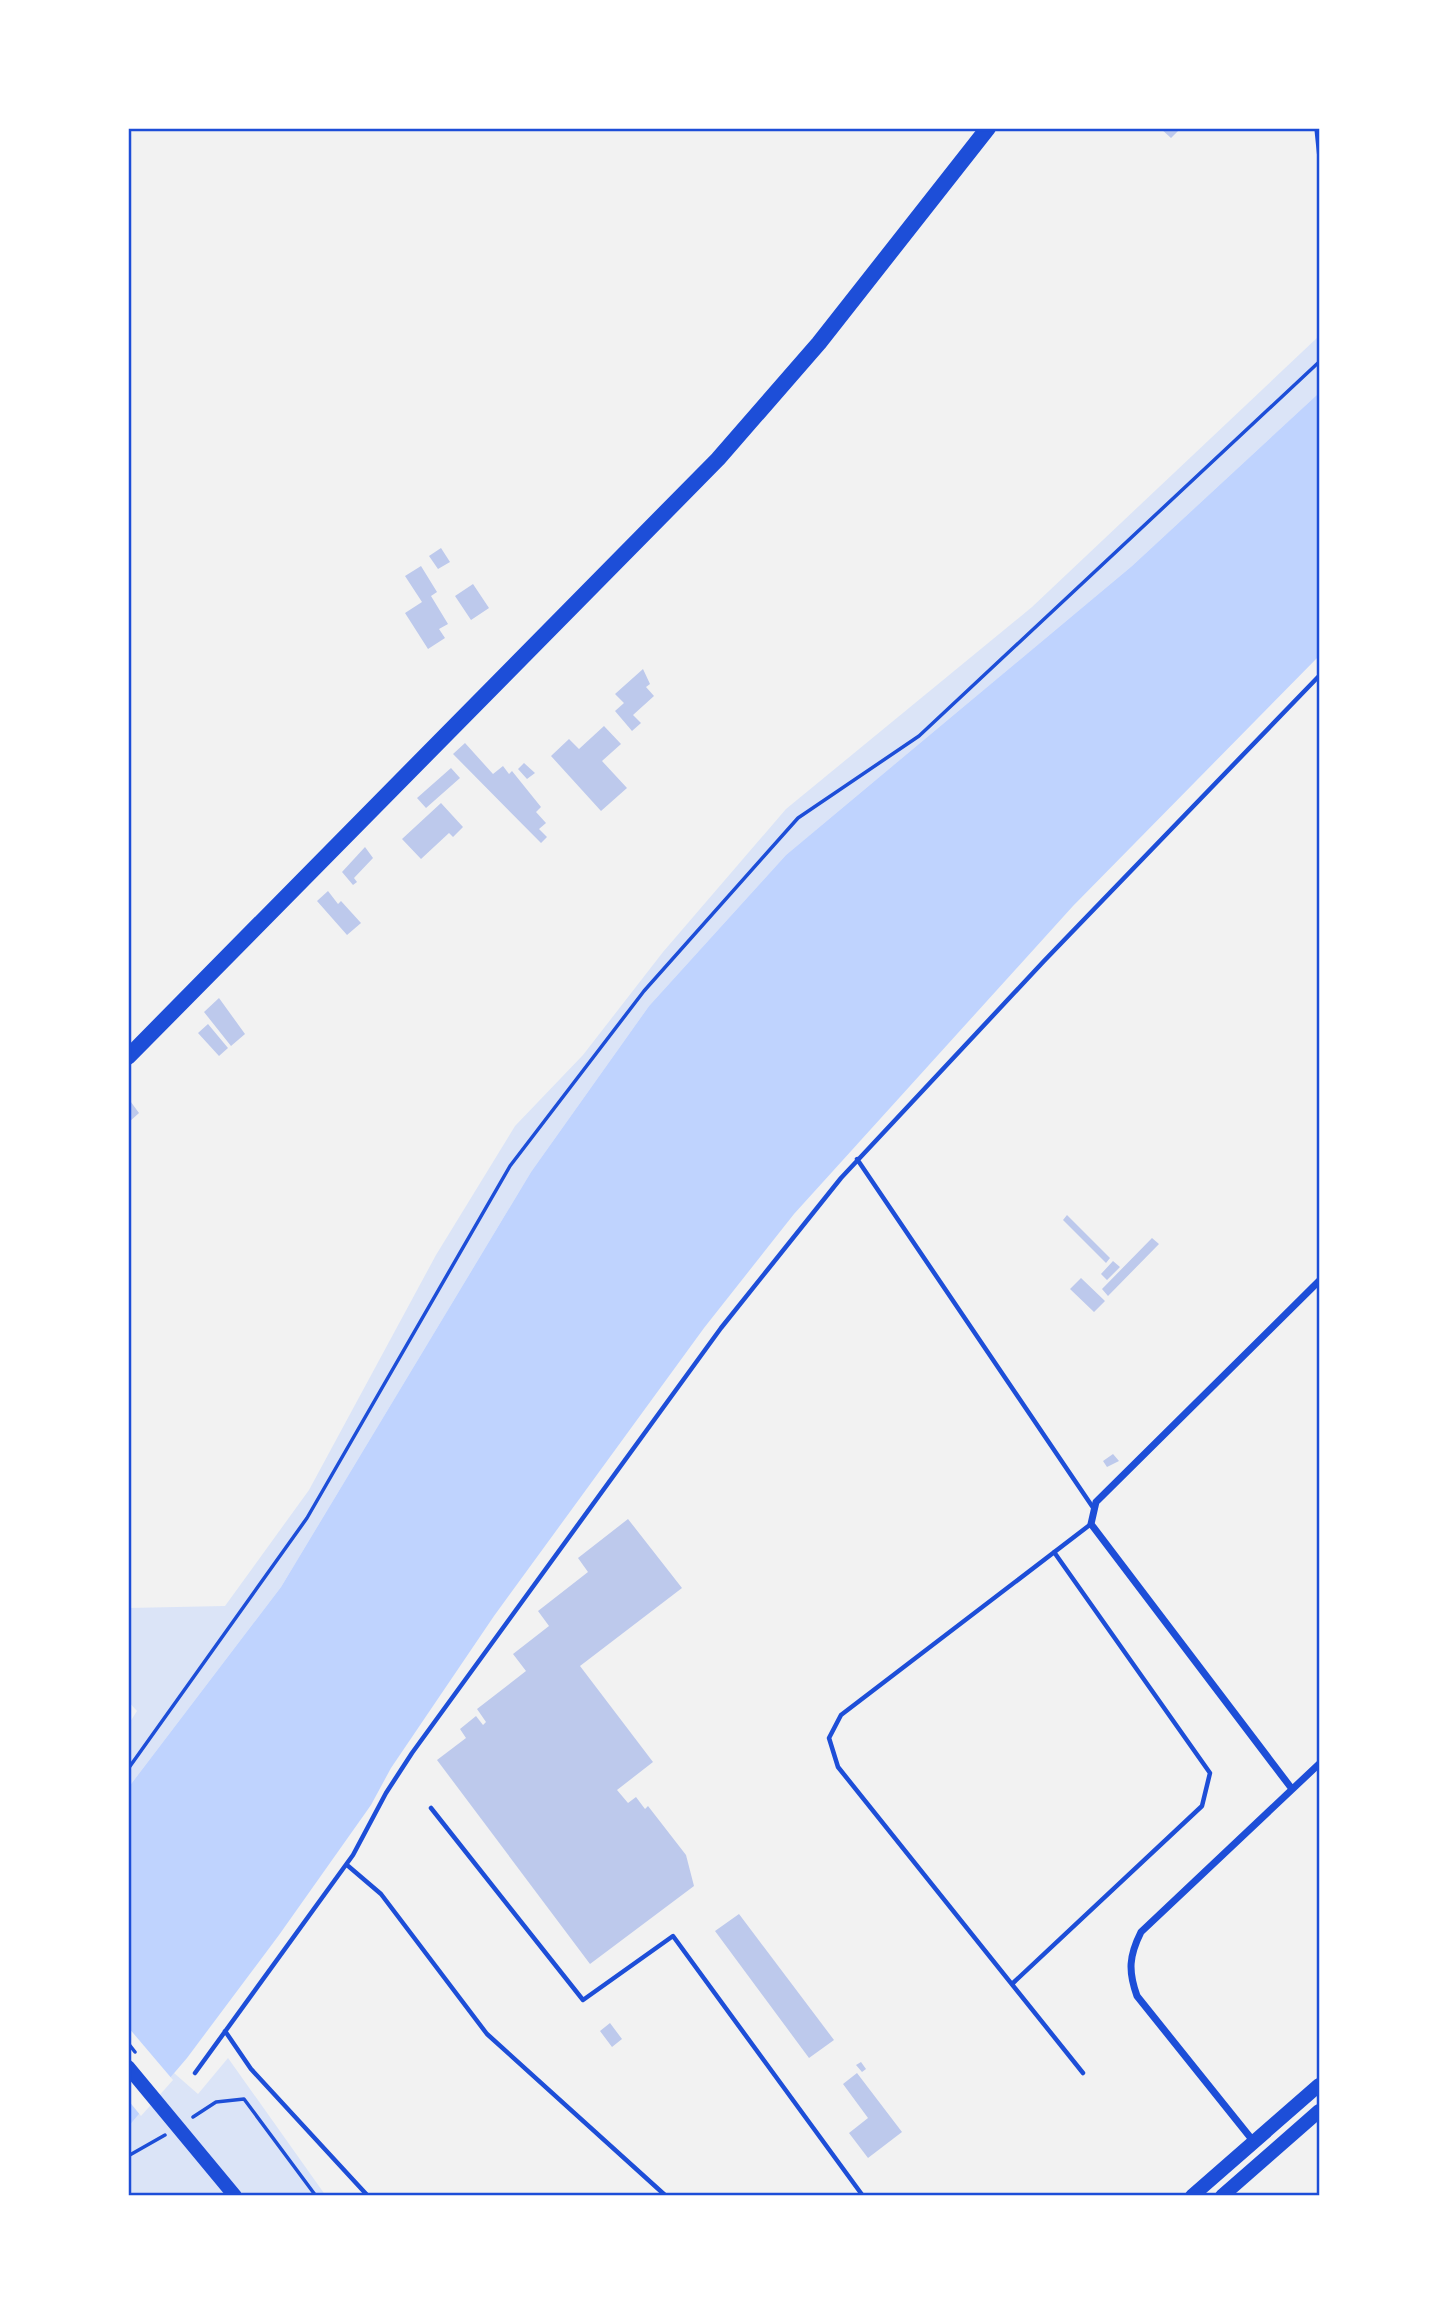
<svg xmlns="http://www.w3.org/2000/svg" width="1447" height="2324" font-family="Overpass,sans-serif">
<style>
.green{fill:#dbe4f7}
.water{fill:#bfd3fe}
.pier{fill:#f2f2f2}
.building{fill:#bdc9ec}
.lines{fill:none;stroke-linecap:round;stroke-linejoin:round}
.path{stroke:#1d4ed8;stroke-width:3.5}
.service{stroke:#1d4ed8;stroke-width:4.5}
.minor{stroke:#1d4ed8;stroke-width:7}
.secondary{stroke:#1d4ed8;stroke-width:14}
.primary{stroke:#1d4ed8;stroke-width:16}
.neatline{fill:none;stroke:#1d4ed8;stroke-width:2.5}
</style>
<rect width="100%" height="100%" fill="#f2f2f2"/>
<path class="green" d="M1319,336V393L1132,566L786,855L649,1006L531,1172L281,1587L128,1788V1725L137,1711L128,1701V1608L225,1606L309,1490L436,1255L515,1126L583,1055L663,952L786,809L1032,607Z
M228,2058L326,2196H128V2127L174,2073L198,2094Z"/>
<path class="water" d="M1319,393V656L1073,906L794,1214L704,1328L494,1616L391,1768L371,1805L279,1935L187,2058L128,2127V1788L281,1587L531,1172L649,1006L786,855L1132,566Z"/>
<path class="pier" d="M128,2027L173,2080L141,2116L128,2100Z"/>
<path class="building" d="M1160,128H1181L1171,138Z
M441,548L450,562L438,569L429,556Z
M421,566L437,592L431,596L448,624L439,629L445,638L428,649L405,613L422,602L405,576Z
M473,584L489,608L471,620L455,596Z
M643,669L650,684L646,687L654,696L633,715L641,723L632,731L615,711L624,703L615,694Z
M604,726L621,744L602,761L627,788L601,811L551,756L569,739L579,749Z
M465,743L493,774L503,766L509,774L512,771L541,807L536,812L546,823L539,829L547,837L541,843L453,754Z
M524,763L535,773L527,779L518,769Z
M451,768L460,778L426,808L417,798Z
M441,803L463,827L453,837L449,833L421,859L402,839Z
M365,847L373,858L354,878L357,882L353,885L342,872Z
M328,891L338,904L341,901L361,923L347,935L317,901Z
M219,998L245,1034L231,1046L204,1012Z
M208,1024L228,1048L219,1056L198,1033Z
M128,1098L139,1113L128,1123Z
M1067,1215L1110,1258L1106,1263L1063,1220Z
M1152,1238L1159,1244L1108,1296L1102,1289Z
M1113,1261L1120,1267L1107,1280L1101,1274Z
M1081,1278L1105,1301L1094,1312L1070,1289Z
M1113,1454L1119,1461L1107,1467L1103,1461Z
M628,1519L682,1588L580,1666L653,1762L617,1790L628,1803L636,1797L645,1809L648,1806L686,1855L694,1886L590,1964L437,1760L466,1738L460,1729L476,1716L483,1725L486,1722L477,1709L526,1671L513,1654L549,1626L538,1611L588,1572L578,1558Z
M739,1914L834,2040L809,2058L715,1931Z
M610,2023L622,2039L612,2047L600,2031Z
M861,2062L866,2069L862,2072L856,2065Z
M857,2073L902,2132L868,2158L849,2133L868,2118L843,2084Z"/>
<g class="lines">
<path class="path" d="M1316,128L1319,157
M128,1769L307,1518L510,1166L644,991L798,818L919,736L1319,362
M128,2043L135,2052
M193,2117L216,2102L244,2099L316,2196
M128,2156L165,2135"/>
<path class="service" d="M857,1159L1094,1509
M431,1808L583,2000L673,1936L863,2196
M347,1865L381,1894L487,2034L666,2196
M1012,1984L1202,1806L1210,1773L1054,1552
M225,2031L251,2069L368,2196
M195,2073L353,1855L386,1793L412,1753L721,1328L841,1178L1044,961L1319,676
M1083,2073L838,1767L829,1738L841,1715L1091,1524"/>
<path class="minor" d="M1292,1789L1091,1524L1096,1502L1319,1281
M1254,2142L1137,1996C1128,1971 1129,1956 1141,1932L1319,1764"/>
<path class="secondary" d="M128,2067L235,2196
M1192,2196L1319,2085
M1222,2196L1319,2111"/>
<path class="primary" d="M128,1057L718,459L819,343L988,128"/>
</g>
<rect width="1447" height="2324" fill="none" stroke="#ffffff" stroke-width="259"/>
<rect x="130" y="130" width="1188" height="2064" class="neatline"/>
</svg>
